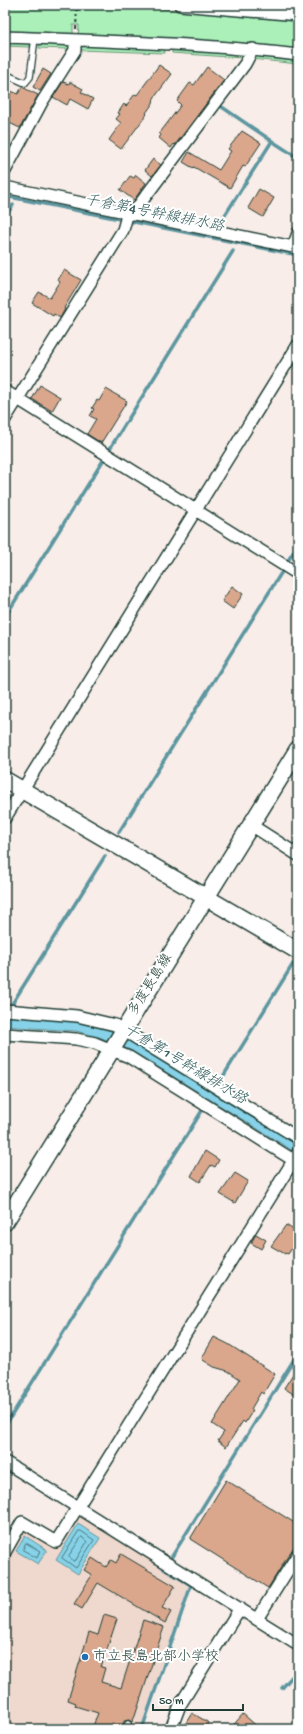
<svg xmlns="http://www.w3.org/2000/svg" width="303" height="1734" font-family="'Gochi Hand','Klee One',sans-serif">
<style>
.built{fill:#efd8cd}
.green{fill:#abefb9;stroke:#659676}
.water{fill:#87d2e8;stroke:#5d96a0}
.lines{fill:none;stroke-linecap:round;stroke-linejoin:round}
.shore{stroke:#49797c;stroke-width:1}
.stream{stroke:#5d96a0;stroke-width:3.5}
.building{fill:#daa78d;stroke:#1f3d34}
.lane-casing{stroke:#1f3d34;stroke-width:8}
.street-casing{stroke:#1f3d34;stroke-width:14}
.secondary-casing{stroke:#1f3d34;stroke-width:19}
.path{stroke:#1f3d34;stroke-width:2;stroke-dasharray:3 3;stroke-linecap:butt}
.lane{stroke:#fff;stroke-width:5.5}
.street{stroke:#fff;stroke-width:11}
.secondary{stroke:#fff;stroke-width:16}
.poi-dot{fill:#1f6fb2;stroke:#fff;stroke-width:1.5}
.labels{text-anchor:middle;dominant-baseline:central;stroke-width:4;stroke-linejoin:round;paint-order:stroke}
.street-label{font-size:14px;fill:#1f3d34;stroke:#fff}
.poi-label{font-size:14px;fill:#1f3d34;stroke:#fff;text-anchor:start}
.water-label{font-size:15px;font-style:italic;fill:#396261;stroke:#fff}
</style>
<rect width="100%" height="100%" fill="#f8ede8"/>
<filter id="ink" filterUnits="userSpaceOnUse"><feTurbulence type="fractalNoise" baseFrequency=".025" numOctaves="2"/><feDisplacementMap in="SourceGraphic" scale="8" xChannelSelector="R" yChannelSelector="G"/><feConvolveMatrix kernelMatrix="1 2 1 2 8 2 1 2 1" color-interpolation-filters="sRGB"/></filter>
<g filter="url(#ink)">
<path class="built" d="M77,1516H82L164,1565L162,1569L189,1585L140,1729H5V1559L21,1530L27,1528L58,1548Z"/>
<path class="green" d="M5,5H74V10H80V5L125,6L298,20V52L78,36L79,25H73V35L5,33Z
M5,40L30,43V47L5,46Z
M41,41H65L69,45V49L39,48Z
M84,42L164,46L165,53L79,50Z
M172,46L240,52L243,58L172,53Z
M256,55L298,59V64L252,59Z"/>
<path class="water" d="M5,1015C45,1018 84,1019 121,1035L298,1143V1154L132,1051L116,1044L99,1037L76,1031L5,1026Z
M78,1524L100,1538L78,1574L56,1560Z
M25,1536L47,1550L38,1564L16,1551Z"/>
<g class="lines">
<path class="shore" d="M79,1531H81L94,1540L76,1568L62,1558Z
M82,1537L87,1542L76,1560L73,1561L69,1556Z
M26,1543L40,1551L37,1558L23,1550Z"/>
<path class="stream" d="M272,141L298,158
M5,196L298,255
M5,217L13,205
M220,223L272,141L222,107
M109,450L233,251
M287,562L298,545
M5,617L104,459
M119,832L283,570
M12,1004L105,856
M219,1083L293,964
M5,1426L203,1109
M171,1558L298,1353
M282,1688L298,1670
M142,1729L191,1585L164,1569"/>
</g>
<path class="building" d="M159,65L172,74L154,98L153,103L146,113L147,114L121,149L109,140L121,123L116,119L120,114L118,113L124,104L126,106L135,94L137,95Z
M207,67L224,80L175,145L174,144L171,148L159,138L161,135L159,134L181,105L177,101L190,83L194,85Z
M43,69L51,74L40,91L33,87Z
M63,82L69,84L70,82L83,89L81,92L93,99L88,109L70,99L67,105L53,97Z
M22,87L38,95L20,128L5,121V105L11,91L18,94Z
M242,131L261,143L245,167L243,166L230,188L194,167L193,168L183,162L189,152L219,170L231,151L228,149Z
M153,159L161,165L152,176L145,170Z
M136,175L146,183L134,200L120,190L130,176L134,178Z
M259,189L274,198L263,217L248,208Z
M64,270L81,280L64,308L65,309L60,318L54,314L53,316L32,303L39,292L50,298L60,282L58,280Z
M40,385L60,397L52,411L32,399Z
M106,389L127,401L101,443L87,434L96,419L90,416L94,409L92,408L97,400L99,401Z
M232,586L243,594L233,609L222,601Z
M205,1151L219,1160L215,1167L211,1165L200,1182L191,1176Z
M235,1173L248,1181L235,1203L220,1194Z
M286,1225L298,1233V1239L288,1254L286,1253L285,1254L271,1246Z
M256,1234L266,1240L261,1249L251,1243Z
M214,1337L228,1344L275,1374L263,1394L261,1392L251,1409L253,1410L245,1423L243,1421L226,1447L218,1441L224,1432L212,1424L240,1379L228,1371L214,1367L203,1360L202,1358Z
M298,1366V1397L284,1388Z
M226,1480L298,1525V1540L268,1588L190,1539Z
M121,1554L175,1586L162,1608L171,1612L165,1623L98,1583L82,1609L74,1604L92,1575L84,1570L92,1558L106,1567L111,1560L116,1563Z
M104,1615L117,1619L101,1667L105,1668L101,1682L121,1688L143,1620L164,1627L135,1716L132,1722L129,1720L124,1721L122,1729H92L98,1713L75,1706L76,1703L68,1700L89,1632L98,1635Z
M192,1713L209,1723L206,1729H190L184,1726Z
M243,1714L260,1729H230Z"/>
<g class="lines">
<defs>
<path id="lane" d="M5,74L25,83L30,77L35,38
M126,1729L128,1724"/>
<path id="street" d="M180,5L298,15
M5,37C103,41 201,43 298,55
M5,171L42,102L75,50V40
M5,187L298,248
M133,213L245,64L253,49
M293,247L298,233
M5,391L298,574
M5,419L123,230L128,212
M5,818L298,345
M251,825L298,855
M5,1010L77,1016L115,1025L298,1138
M5,1034L76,1039L95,1043L129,1057L298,1163
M5,1462L298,1645
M5,1552L22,1522L56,1542L298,1153
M257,1619L298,1554
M171,1729L180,1705L240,1608"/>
<path id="secondary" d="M5,780L298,951
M5,1222L298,749"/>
</defs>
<use href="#lane" class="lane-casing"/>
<use href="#street" class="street-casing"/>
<use href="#secondary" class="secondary-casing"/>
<path class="path" d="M76,29L77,5"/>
<use href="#lane" class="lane"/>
<use href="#street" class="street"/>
<use href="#secondary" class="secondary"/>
</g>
</g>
<circle class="poi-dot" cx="85" cy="1657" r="4"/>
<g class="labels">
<g class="street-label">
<text transform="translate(151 985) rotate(-58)">多度長島線</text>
</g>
<g class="poi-label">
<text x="93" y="1657">市立長島北部小学校</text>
</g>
<g class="water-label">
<text transform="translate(154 214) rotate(11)">千倉第4号幹線排水路</text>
<text transform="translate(185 1065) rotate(31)">千倉第1号幹線排水路</text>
</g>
</g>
<rect width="303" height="1734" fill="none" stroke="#fff" stroke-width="20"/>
<rect x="10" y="10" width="283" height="1714" fill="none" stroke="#1f3d34" stroke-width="1.5" filter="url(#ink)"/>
<path d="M153 1704v6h90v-6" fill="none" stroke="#1f3d34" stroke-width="2"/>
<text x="159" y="1704" font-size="12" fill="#1f3d34" stroke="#ffffff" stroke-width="3" paint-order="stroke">50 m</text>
</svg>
